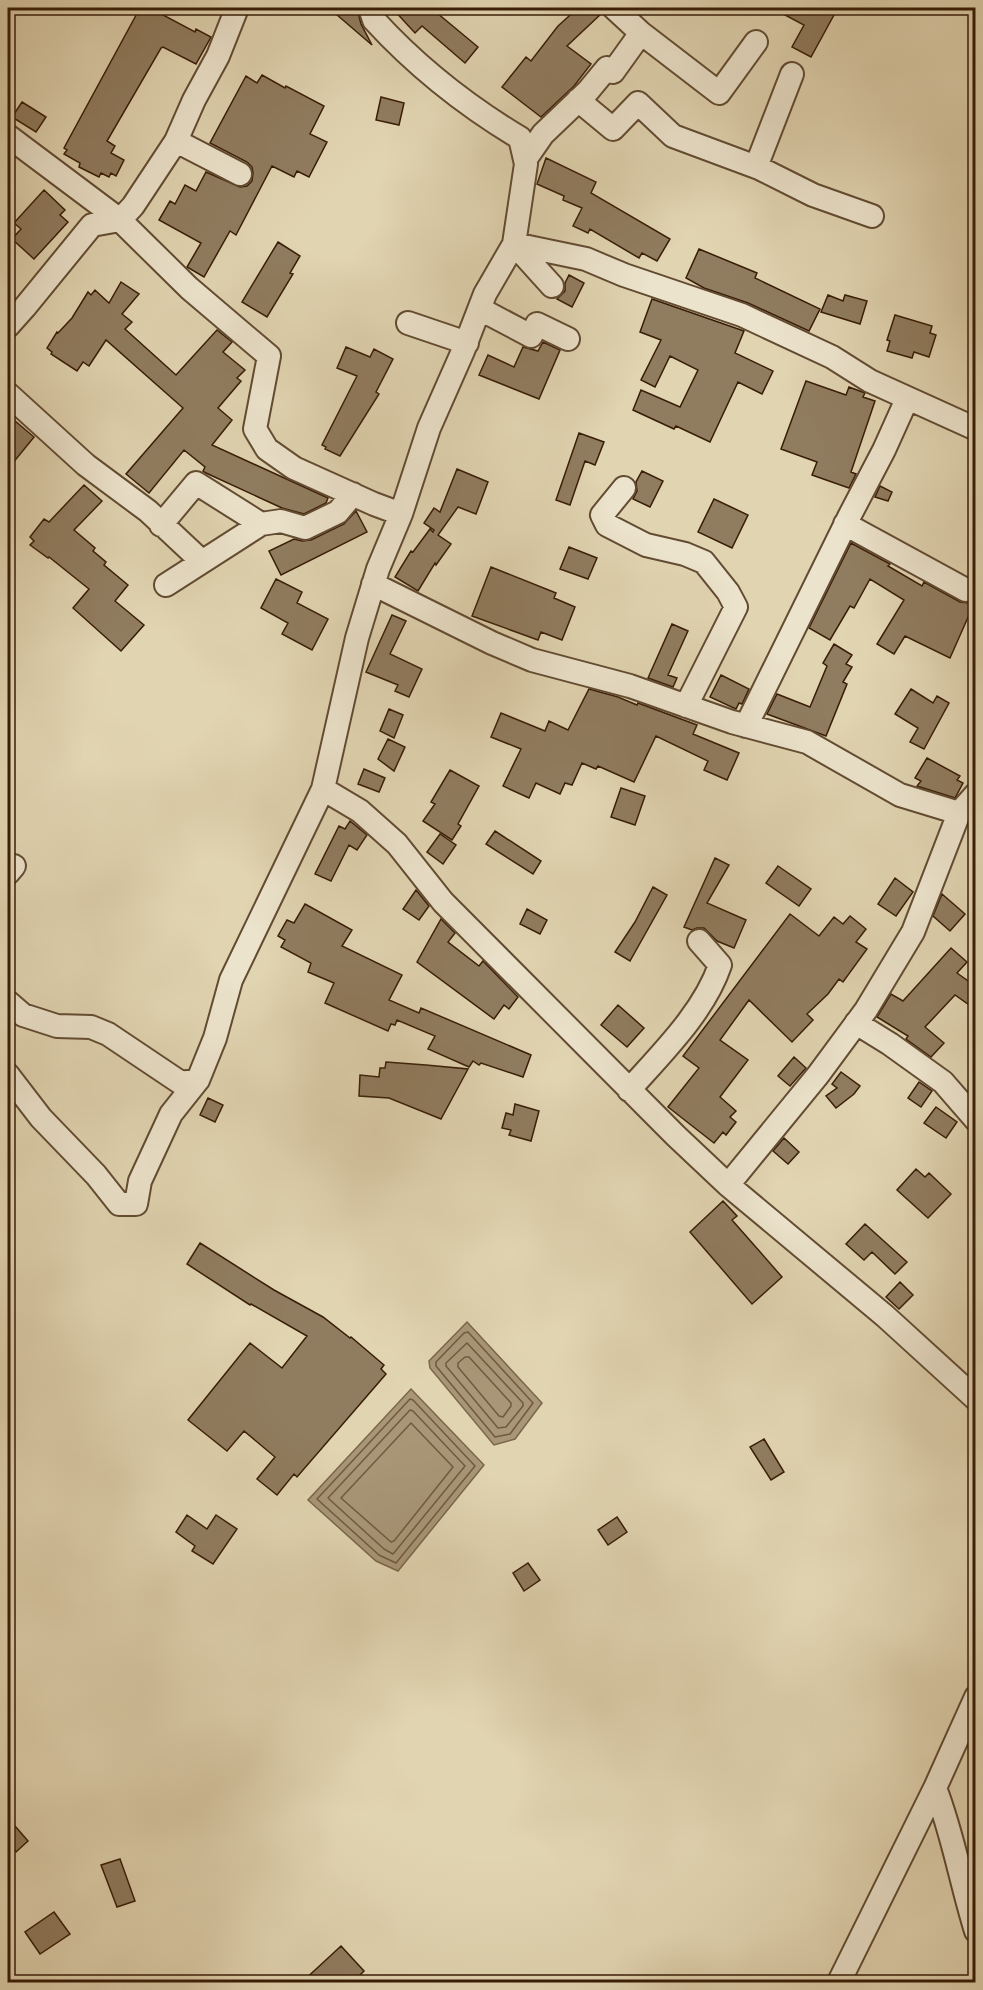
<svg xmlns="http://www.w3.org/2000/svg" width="983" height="1990" font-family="'Old Standard TT',serif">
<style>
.water{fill:#a89677;stroke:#7b664a;stroke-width:1.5}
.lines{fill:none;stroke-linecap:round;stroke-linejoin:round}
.shore{stroke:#705a3f;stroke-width:1.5}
.building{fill:#907c5f;stroke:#381d07;stroke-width:1.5}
.minor-casing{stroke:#624b32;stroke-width:26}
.minor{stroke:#ece3cc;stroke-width:22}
</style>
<rect width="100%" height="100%" fill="#e1d4b1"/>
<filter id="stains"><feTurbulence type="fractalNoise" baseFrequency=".00333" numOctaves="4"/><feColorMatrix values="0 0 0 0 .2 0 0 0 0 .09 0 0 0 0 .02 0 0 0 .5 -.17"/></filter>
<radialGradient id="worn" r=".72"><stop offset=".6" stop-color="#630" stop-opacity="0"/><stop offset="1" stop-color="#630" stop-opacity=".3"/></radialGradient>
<path class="water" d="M467,1322L542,1403L515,1439L494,1445L430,1368L429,1361Z
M411,1389L484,1465L398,1571L376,1561L308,1500Z"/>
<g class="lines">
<path class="shore" d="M468,1332L533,1403L510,1434L495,1437L436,1366V1362L464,1333Z
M467,1343L523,1403V1406L506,1427L498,1428L446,1366V1363Z
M465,1357H469L511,1403V1406L503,1417L499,1416L458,1367V1363Z
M410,1399L413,1400L475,1466L396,1563L379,1555L317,1499Z
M410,1410L413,1411L465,1466L393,1554L384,1549L328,1498Z
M411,1423L453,1467L394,1541L391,1542L341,1498Z"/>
</g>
<path class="building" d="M140,8H150L195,32L196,29L211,37L196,64L163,47L161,48L107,141L115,146L111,153L124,160L116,176L111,173L109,177L101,173L99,177L79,167L80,163L64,154L67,150L64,148Z
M329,8H357L361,24L372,45Z
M392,8H431L478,47L465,63L422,26L415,33Z
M578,8H601L602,13L567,46L591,64L574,86L541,117L502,87L526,57L531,61L558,26Z
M772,8H824L835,13L811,57L792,47L804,25Z
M262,75L285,88L286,86L324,106L310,134L327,142L309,177L297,171L294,177L272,166L236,235L230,231L204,277L187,267L201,243L159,220L170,201L175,204L185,185L196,191L206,172L240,187L247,186L252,181L253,173L252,167L247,162L210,143L246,76L257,83Z
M381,97L404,103L399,125L376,120Z
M22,102L46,117L36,132L12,117Z
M546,158L596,182L591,193L670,239L657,261L642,253L639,258L590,229L588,233L573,226L582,208L563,200L564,196L537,184Z
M44,190L65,210L60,215L68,222L34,259L12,239L21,229L14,223Z
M278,242L300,256L290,273L293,274L267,317L242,302Z
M699,249L757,273L755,278L820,309L809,331L748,303L704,288L686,278Z
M569,275L584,283L572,307L557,299L565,291V283Z
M121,282L139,294L122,314L132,322L125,329L176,375L217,330L232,342L223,352L245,370L237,378L241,381L218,408L232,420L212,445L328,498L326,503L304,514L282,508L206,473L203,471L205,467L184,450L149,493L126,474L183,408L106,340L89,366L83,362L77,371L51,354L52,352L47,348L57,332L58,333L72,318L88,292L91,295L95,290L109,303Z
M828,295L843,301L845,295L867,301L860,324L821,312Z
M652,299L744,331L735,353L773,371L762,394L738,382L710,442L676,426L674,429L633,410L641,390L680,407L698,370L670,356L655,387L641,380L661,340L640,332Z
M895,315L932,326L930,333L936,335L929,357L914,352L912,358L887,351L890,341L887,340Z
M543,342L560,350L539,399L479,375L488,355L514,367L523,347L538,351Z
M346,347L370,357L374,349L393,359L376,392L379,394L340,456L325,449L326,447L322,445L357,376L337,368Z
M806,381L846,395L849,387L865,393L863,397L875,401L851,472L856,474L849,488L812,475L817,462L781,449Z
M8,415L34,437L8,469Z
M579,433L604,442L595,465L585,461L570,505L556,500Z
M457,469L488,482L476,514L458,507L438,535L451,544L436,565L435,563L418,591L395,577L411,551L413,552L430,529L433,532L434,530L424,523L434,508L440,512Z
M642,471L663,481L650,507L633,499L637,491L636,482Z
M84,485L102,501L74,530L95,548L93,551L106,562L104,565L128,585L115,601L144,625L121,651L73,608L89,589L49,557L48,558L30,545L34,541L30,537L44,519L49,522Z
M880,486L892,492L888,501L875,497Z
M714,499L748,515L732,548L698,532Z
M356,511L367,532L281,575L269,551L294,539L302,541L311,540L344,524Z
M851,543L890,564L888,566L922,586L924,582L960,602L969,603L973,606L950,658L905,636L894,654L877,644L904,600L870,579L854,608L850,606L830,640L809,628Z
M569,547L597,558L588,579L560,569Z
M491,567L556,593L554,598L575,607L562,640L541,632L538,640L472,616Z
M276,579L302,592L297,603L328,619L312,650L282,634L288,623L261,608Z
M392,615L406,621L390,654L422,669L409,697L395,691L398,685L366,672Z
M672,624L688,631L668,675L677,678L673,687L648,678Z
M834,644L852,655L846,664L852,667L843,682L847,684L826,736L767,714L777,694L810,707L827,666L823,663Z
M721,675L749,689L742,704L739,703L736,709L710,697Z
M589,689L618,697L637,705L638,703L697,725L693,734L739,753L727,780L704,770L708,761L656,736L634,782L598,766L596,769L582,763L572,785L565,783L560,794L536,783L529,798L503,786L521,749L491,737L501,713L545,731L549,721L568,730Z
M911,689L933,703L937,696L949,703L924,749L910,742L918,728L895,714Z
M389,709L403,715L394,738L380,731Z
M388,739L405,747L394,771L378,759Z
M927,758L960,776L957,780L963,783L955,798L917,786L921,781L915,778Z
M364,769L385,778L379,792L358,784Z
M450,770L479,786L458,824L461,826L452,840L423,821L435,804L431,802Z
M621,788L645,796L635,825L611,817Z
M350,821L367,835L357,850L349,845L331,881L315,874L339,826L345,829Z
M495,831L541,861L533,874L486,844Z
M440,834L456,845L443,864L427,852Z
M715,858L729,865L707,903L746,920L734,948L717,941L704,928H697L692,930L684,927Z
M778,866L811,889L799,906L766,883Z
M895,878L913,892L896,916L878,904Z
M653,887L667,895L630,961L615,952L635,922Z
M416,890L429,906L419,920L403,909Z
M942,894L965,914L950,931L933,916Z
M305,904L352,930L342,946L402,975L389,1000L419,1013L421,1008L531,1055L523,1077L481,1063L479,1065L473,1061L469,1067L428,1049L435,1036L397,1020L395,1025L391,1024L388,1031L325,1003L334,983L308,972L311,963L281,947L285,940L278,936L287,920L294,923Z
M527,909L547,920L540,934L520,924Z
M790,914L819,936L834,917L843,924L850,916L866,929L856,942L867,949L843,982L839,979L828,994L807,1014L813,1020L792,1042L749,1000L720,1040L748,1060L720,1097L736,1111L730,1117L736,1122L726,1135L723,1132L714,1143L668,1107L699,1068L683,1056Z
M441,919L455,933L448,942L479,966L483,961L518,997L509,1009L504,1005L494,1019L417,962Z
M951,948L967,962L957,973L975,986V1009L955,995L925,1027L944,1043L931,1057L906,1039L908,1036L877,1017L891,994L903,1001Z
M618,1005L644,1028L627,1047L601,1025Z
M794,1057L806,1068L790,1086L778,1076Z
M386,1062L426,1065L468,1069L441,1119L389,1098L359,1096L360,1075L379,1077L380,1068H385Z
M841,1072L860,1086L854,1094L836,1108L826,1096L837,1088L832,1084Z
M919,1082L932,1091L921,1107L908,1098Z
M208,1098L223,1105L215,1122L200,1115Z
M515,1104L539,1111L531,1141L509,1135L511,1130L502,1128L506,1113L513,1115Z
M936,1107L957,1122L946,1138L924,1123Z
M784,1138L799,1152L788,1164L773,1151Z
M916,1169L925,1177L929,1173L951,1194L928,1218L897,1190Z
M723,1201L737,1216L732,1220L782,1277L752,1304L690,1232Z
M865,1224L907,1262L895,1274L872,1252L864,1260L846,1244Z
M200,1243L274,1290L323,1317L350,1338L351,1337L384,1365L381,1369L386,1374L297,1477L294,1474L277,1495L257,1479L275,1457L244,1431L227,1451L188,1420L250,1343L282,1368L307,1336L251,1304L250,1305L187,1264Z
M900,1282L913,1295L899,1309L886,1297Z
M764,1439L784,1472L771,1480L750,1447Z
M187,1515L207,1529L216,1515L237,1529L213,1564L192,1551L195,1546L176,1532Z
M617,1517L627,1532L608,1545L598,1530Z
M528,1563L540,1580L524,1591L513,1573Z
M8,1818L28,1841L16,1852L8,1843Z
M120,1859L135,1901L117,1907L101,1865Z
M54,1912L70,1934L40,1954L25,1932Z
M341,1946L364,1971L352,1983H301Z"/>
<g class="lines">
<defs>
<path id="minor" d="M370,8L374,20C417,67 465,105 520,138L526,164L514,244L485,294L463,351L429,428L401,514
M641,33L719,93L756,42
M578,100L613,129L638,103L673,136L759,168L813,195L872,216
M8,136L120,220
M176,141L240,174
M525,160L543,134L588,91L607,68L613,72L641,33L614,8
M756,167L792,74
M514,244L586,259L624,275L742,315L832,357L870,381L976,429
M514,244L552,286
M480,309L531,336L537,324L568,339
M408,323L467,343
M8,326L25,307L92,225L120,220
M8,394L86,465L148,511L196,556L204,560
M624,488L602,515L607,525L646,545L685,554L704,562L728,592L736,607L686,706
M845,524L966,590
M161,525L196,483L261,524L281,521L305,528L338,512L353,494
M373,584L492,643L532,660L630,686L732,722L807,742L900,795L959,813
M166,585L261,524
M746,726L849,517L884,450L907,399
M323,789L360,811L397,844L443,902L676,1136L728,1185L885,1316L976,1399
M8,873L14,866
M8,1002L23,1015L57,1026L91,1027L108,1034L181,1083L198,1080
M856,1023L890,1044L943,1082L976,1120
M8,1075L41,1118L96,1175L119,1204H136L140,1181L171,1114L198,1080L215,1038L231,980L323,789L357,638L378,569L401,514L374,504L294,468L267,449L255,429L269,356L189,288L120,220L133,206L176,141L194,100L218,56L237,8
M629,1090C662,1053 704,1012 720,965L699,941
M728,1185L818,1075L866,1010L913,932L959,813L976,794
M935,1788L976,1697
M839,1982L935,1788C953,1834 961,1883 976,1931"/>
</defs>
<use href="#minor" class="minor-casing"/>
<use href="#minor" class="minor"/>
</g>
<rect width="983" height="1990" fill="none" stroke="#e1d4b1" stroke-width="30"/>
<rect x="9" y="9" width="965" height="1972" fill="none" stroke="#381d07" stroke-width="3"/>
<rect x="15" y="15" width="953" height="1960" fill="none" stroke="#381d07" stroke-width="1.5"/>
<rect width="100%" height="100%" filter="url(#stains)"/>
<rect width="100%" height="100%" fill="url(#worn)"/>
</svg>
